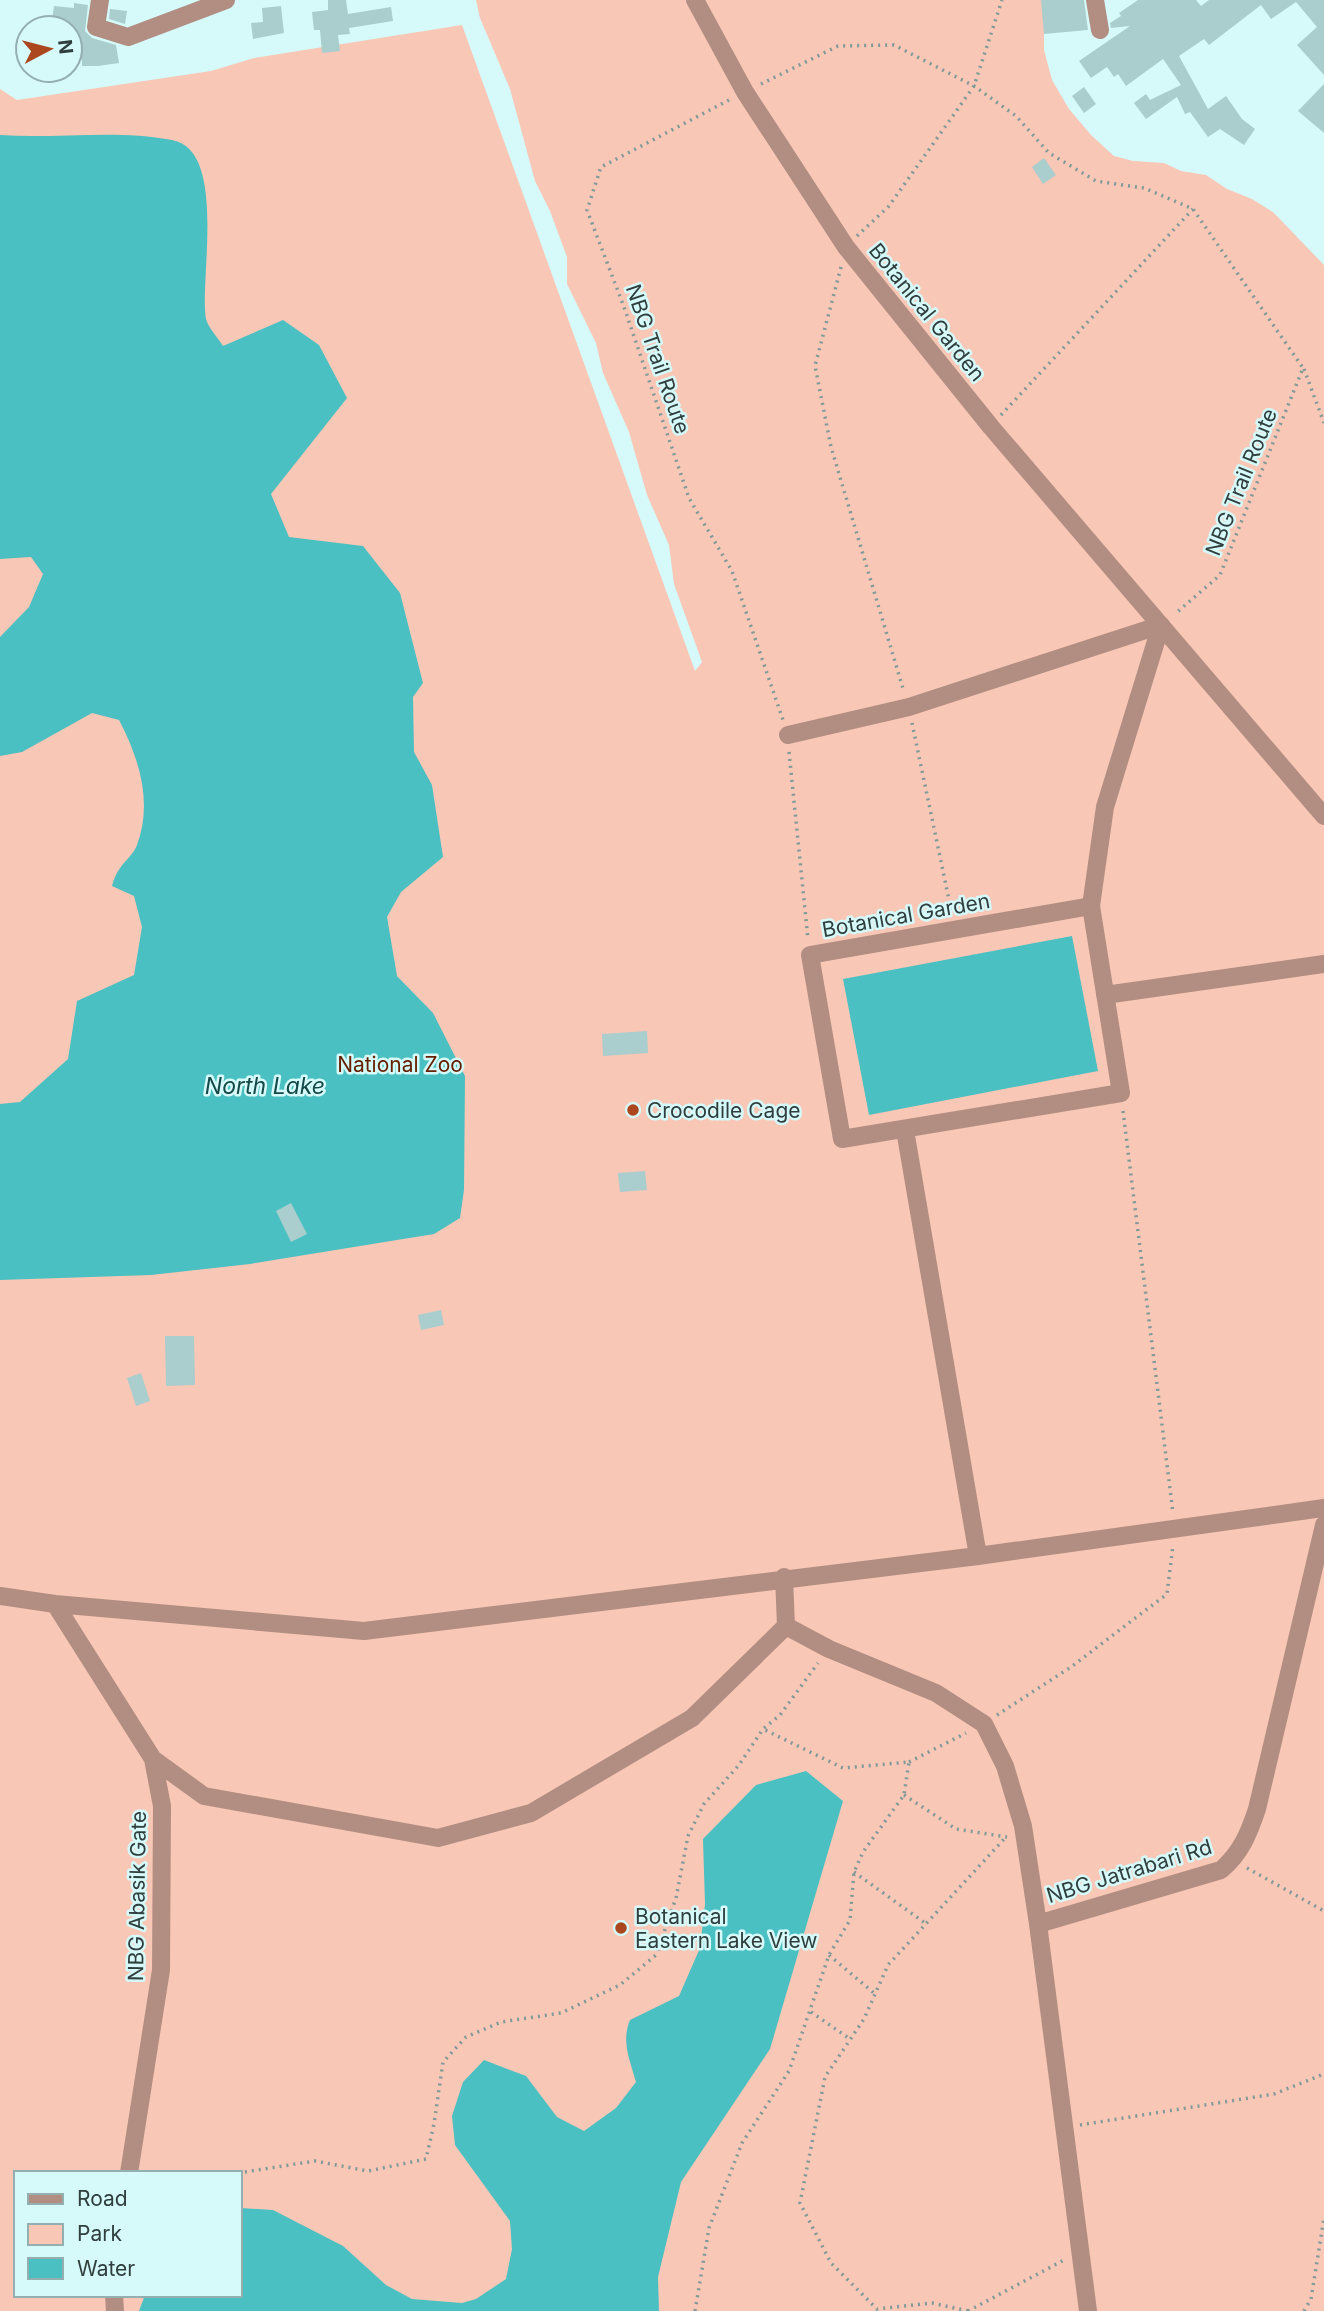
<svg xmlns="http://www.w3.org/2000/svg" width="1324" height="2311" font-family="Inter,sans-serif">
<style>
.green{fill:#f9c7b6;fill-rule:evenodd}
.water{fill:#4bc0c2}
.building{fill:#aacdcd}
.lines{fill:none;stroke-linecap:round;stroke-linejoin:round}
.path{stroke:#809999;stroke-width:3.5;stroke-dasharray:2 5;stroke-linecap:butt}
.minor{stroke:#b28e82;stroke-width:18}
.poi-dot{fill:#ac461e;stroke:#d6fafa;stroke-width:2.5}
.labels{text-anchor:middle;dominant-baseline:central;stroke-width:5;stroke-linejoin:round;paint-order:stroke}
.street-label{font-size:21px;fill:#303e3e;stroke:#d6fafa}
.park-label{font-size:21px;fill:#641f01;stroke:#d6fafa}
.poi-label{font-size:21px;fill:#303e3e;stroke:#d6fafa;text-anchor:start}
.water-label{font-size:23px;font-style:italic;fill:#144849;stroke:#d6fafa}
</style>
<rect width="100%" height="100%" fill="#d6fafa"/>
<path class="green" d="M476,0H1044V50L1052,80L1069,109L1091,135L1114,156L1133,161L1164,163L1181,171L1206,175L1227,189L1252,199L1273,212L1324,265V2311H0V89L17,100L211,71L254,58L462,25L695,671L702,662L674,584L669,545L647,495L629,432L603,373L596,343L567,284V257L550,211L535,181L510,89L480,18ZM16,2173H240V2295H16Z"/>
<path class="water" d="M0,135C56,139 116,129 172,140C228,150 199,281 206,319C208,327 218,338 223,346L283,320L319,345L347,398L271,494L289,537L363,546L400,593L423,683L413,697L414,752L432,785L443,857L401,892L387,917L397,976L433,1013L465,1076L464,1190L460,1218L434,1234L250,1264L151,1275L0,1280V1104L20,1102L68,1059L77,1001L134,975L142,927L134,896L112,886C118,863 131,860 137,845C153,802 139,758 119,720L92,713L22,752L0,756V637L29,607L43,574L31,557L0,559Z
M1072,936L1098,1071L869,1115L843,979Z
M806,1771L843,1801L770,2049L681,2182L658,2277L659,2311H139L145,2295H240V2208L273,2210L343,2246L386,2285L412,2299L462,2303L476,2299L506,2279L512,2249L510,2221L455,2145L452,2116L463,2082L484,2060L526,2076L557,2117L584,2131L616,2108L636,2082C630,2060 621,2042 630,2020L679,1996L700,1948L705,1904L703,1839L756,1785Z"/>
<path class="building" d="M328,0H346L348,14L391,7L393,21L349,28L350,34L338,35L340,51L322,53L320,30H314L312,12L328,10Z
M1041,0H1084L1088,30L1044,34Z
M1138,0H1196L1201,6L1209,0H1324V75L1297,45L1317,27L1296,2L1271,19L1261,5L1209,45L1204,39L1179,56L1208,109L1226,96L1242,119L1255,129L1244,145L1220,129L1208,137L1190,112L1185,114L1177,97L1146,119L1134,103L1146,94L1150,100L1181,85L1163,59L1126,86L1118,74L1114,77L1107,67L1091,78L1079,61L1130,26L1111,28L1110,23L1121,16L1119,13Z
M74,3L88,5L85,31L92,38L116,45L119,63L98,66H82V60L70,62V28H51L54,6L74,8Z
M281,6L284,33L253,39L251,23L263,22L262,8Z
M110,9L127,11L125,24L109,19Z
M1324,84V133L1298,111Z
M1084,87L1096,104L1084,113L1072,96Z
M1044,158L1056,175L1043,184L1032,167Z
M647,1031L648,1053L603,1056L602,1034Z
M645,1171L647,1190L620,1192L618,1173Z
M291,1203L307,1234L291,1242L276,1211Z
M441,1310L444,1325L421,1330L418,1315Z
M165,1336H194L195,1385L166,1386Z
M141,1373L150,1401L136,1406L127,1378Z"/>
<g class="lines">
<path class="path" d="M761,84L838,46L894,45L974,86L1016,116L1049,153L1096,181L1144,188L1193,209L1303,368L1220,575L1175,614
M729,100L601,167L587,210L624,307L689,498L732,571L783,720
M857,236L889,206L974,86L1002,0
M841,267L815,366L831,447L904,692
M1304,369L1324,423
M1001,415L1193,209
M912,723L952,914
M789,752L808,939
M1123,1111L1173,1513
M997,1715L1071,1667L1167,1594L1173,1545
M909,1762L966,1733
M904,1795L956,1829L1007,1837
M1247,1868L1324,1911
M854,1872L925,1923
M829,1955L875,1994
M811,2012L850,2039
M1080,2125L1274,2094L1324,2074
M238,2173L315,2161L368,2171L426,2159L434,2124L443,2062L466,2037L501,2022L561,2013L620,1985L656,1955L676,1898L688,1836L704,1804L739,1765L763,1729L780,1715L818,1663
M695,2311L709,2228L742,2143L789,2071L829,1955L850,1920L854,1872L863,1852L904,1795L909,1762L843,1768L763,1729
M968,2311L932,2303L877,2309L831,2263L800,2203L825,2077L864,2019L888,1965L1006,1837
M968,2311L1066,2259
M1304,2311L1311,2299L1324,2218"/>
<path class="minor" d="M100,0L96,27L128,37L226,0
M695,0L745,92L846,247L991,427L1324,816
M1095,0L1100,30
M788,735L909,707L1161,625
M1091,906L810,955L842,1139L1121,1093L1091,906L1105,807L1161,625
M1105,995L1324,964
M905,1130L978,1556
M0,1596L55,1604L364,1631L978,1556L1324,1508
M55,1604L153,1759L162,1806L161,1970L129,2173
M786,1626L829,1649L936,1693L984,1724L1005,1766L1023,1826L1038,1924
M153,1759L204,1796L438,1838L531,1813L692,1718L786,1626L784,1577
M114,2295L115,2311
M1088,2311L1038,1924L1221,1870C1241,1853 1249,1833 1257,1809L1324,1525"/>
</g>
<g class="poi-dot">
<circle cx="633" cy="1110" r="7"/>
<circle cx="621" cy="1928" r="7"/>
</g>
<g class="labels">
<g class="street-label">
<text transform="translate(927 312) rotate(51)">Botanical Garden</text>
<text transform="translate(658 359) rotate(71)">NBG Trail Route</text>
<text transform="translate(1241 482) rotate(-68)">NBG Trail Route</text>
<text transform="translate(906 915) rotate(-10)">Botanical Garden</text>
<text transform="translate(1129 1871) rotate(-17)">NBG Jatrabari Rd</text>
<text transform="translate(137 1896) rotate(-89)">NBG Abasik Gate</text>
</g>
<g class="park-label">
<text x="400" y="1064">National Zoo</text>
</g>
<g class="poi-label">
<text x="647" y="1110">Crocodile Cage</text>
<text x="635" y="1916">Botanical<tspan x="635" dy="24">Eastern Lake View</tspan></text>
</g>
<g class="water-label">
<text x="265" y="1086">North Lake</text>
</g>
</g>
<rect x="14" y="2171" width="228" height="126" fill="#d6fafa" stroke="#94afaf" stroke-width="2"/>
<rect x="28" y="2194" width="35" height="10" fill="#b28e82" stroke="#94afaf" stroke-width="2"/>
<text x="77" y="2206" font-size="21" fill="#303e3e">Road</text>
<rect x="28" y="2224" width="35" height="21" fill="#f9c7b6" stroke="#94afaf" stroke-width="2"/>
<text x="77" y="2241" font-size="21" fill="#303e3e">Park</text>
<rect x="28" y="2258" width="35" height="21" fill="#4bc0c2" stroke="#94afaf" stroke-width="2"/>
<text x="77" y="2276" font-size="21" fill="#303e3e">Water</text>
<g transform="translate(49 49) rotate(83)"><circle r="33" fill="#d6fafa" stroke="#94afaf" stroke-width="2"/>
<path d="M0-5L12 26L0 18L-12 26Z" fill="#ac461e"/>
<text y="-10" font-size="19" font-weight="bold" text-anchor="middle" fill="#303e3e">N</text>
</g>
</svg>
